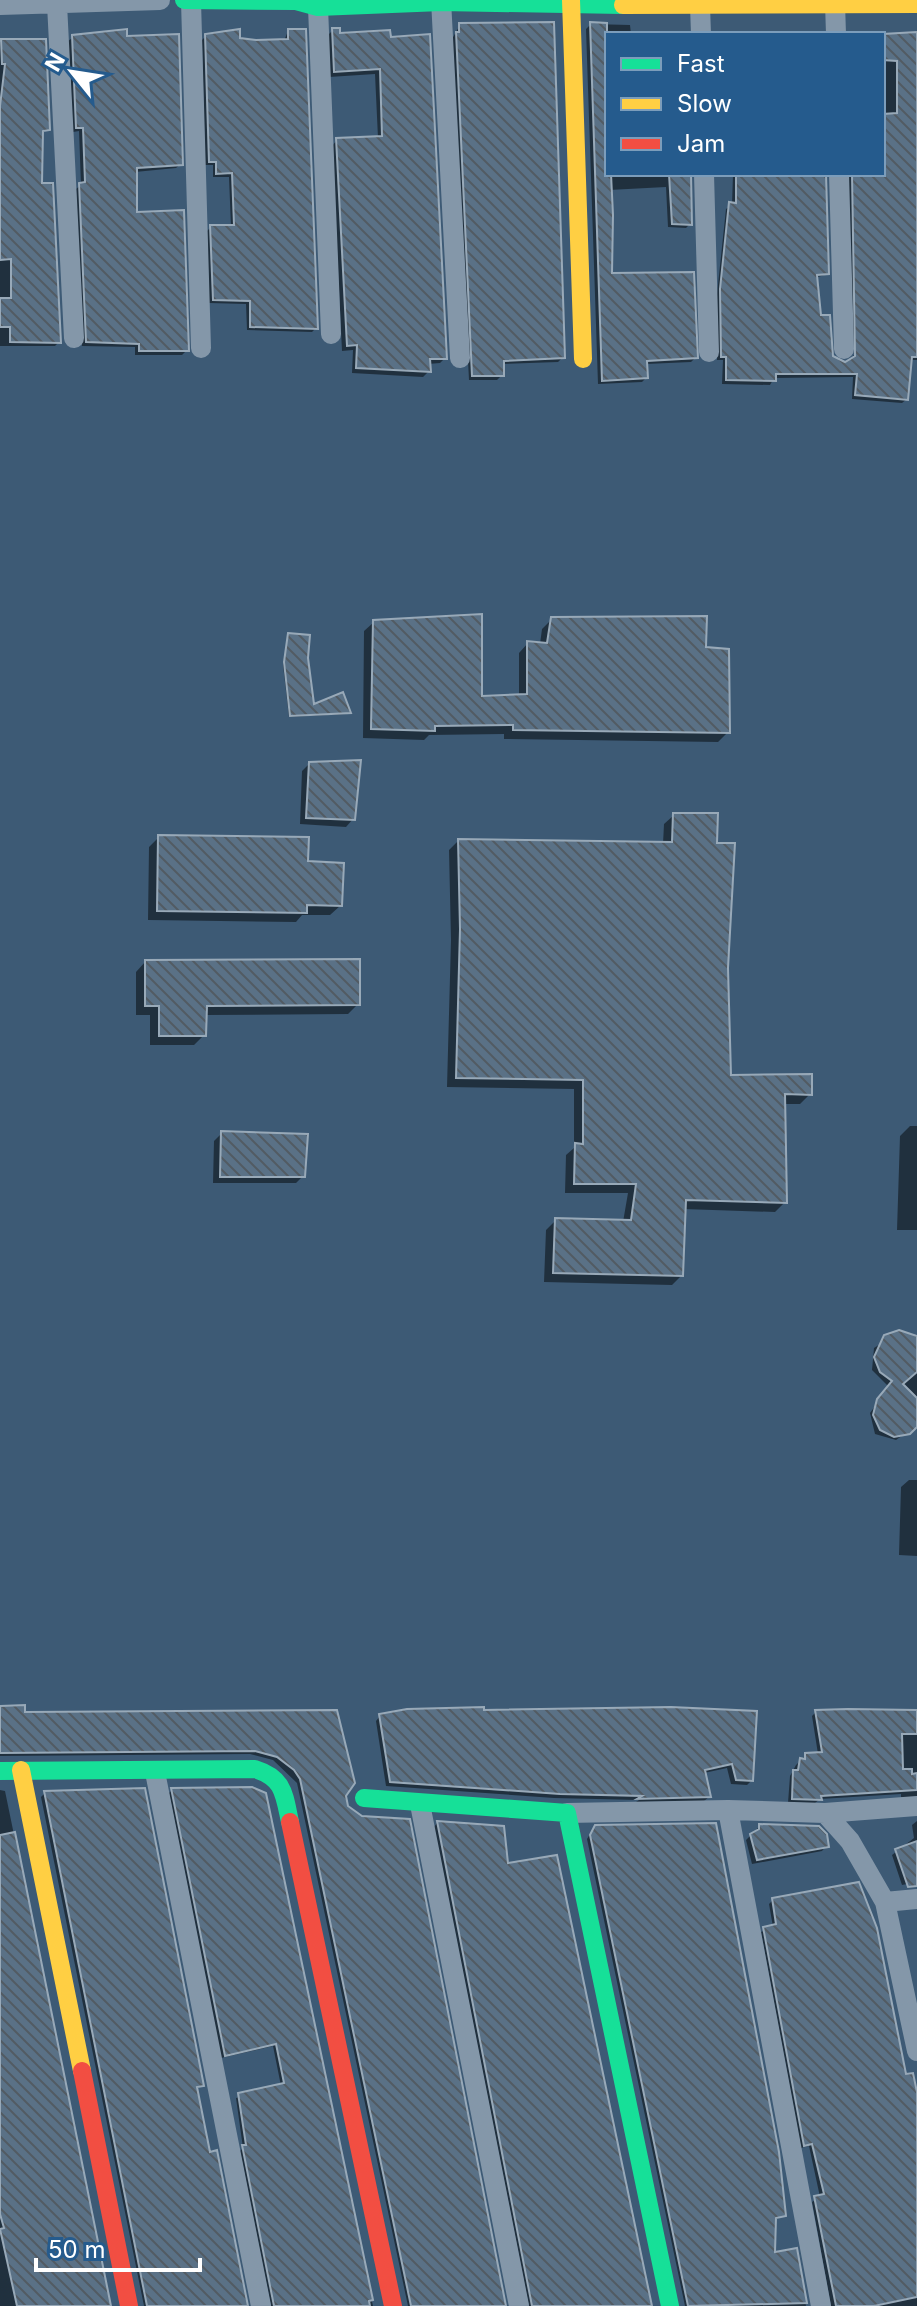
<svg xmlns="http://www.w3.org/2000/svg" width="917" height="2306" font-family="Inter,sans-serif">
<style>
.shadow{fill:#0007}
.building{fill:url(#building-back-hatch);stroke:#98a9b8;stroke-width:2}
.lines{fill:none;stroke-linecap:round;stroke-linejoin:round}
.street{stroke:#8497a9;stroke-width:20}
.fast{stroke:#16e098;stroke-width:18}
.slow{stroke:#ffcf43;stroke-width:18}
.jam{stroke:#f24e42;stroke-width:18}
</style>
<defs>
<pattern id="building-back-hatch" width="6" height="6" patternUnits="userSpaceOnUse" patternTransform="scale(2)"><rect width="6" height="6" fill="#5a7186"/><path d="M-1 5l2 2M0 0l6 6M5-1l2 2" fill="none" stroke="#525b63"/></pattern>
</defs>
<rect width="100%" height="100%" fill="#3d5a75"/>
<path class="shadow" d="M591,24L630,25L631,34H607V174H689L690,224L686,228L668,227L666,187L609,190L610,275L696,357L691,362L646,364V378L642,382L598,384L586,29Z
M460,25L563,357L558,362L502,364V375L497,380H469L452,39Z
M333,30L338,35L389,32L445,358L440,363L428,364L429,371L423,377L352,373L353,350L342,351L332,146L337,140L378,138L375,74L329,77L327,36Z
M125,31L181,164L176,168L135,172V214L187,350L182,355H135V347L82,346L76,189L81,185L79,131L73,132L68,41L78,34Z
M288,31L316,328L312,332L247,330L246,304L209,303L207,231L211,227H231L229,177H213V165H205L202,40L206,36L284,41Z
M849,34H917V360H910L907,399L902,403L852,399L853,377L774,378L770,385L722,384L723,360H717V294L726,209L732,205L733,174H824L827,274L815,278L819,317L831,356L838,363L849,362L854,355L847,174H883V34Z
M44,41L48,129L41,134L40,185L59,342L55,346H0V42Z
M552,619L704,649L728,732L718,742L504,739V734L429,735L424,740L363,738L364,631L374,622L480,698L519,697V653L528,643L540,644L542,629Z
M288,636L306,658L313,707L347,714L289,717L283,665Z
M309,764L353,819L346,827L300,824L302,771Z
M674,815L715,845L726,968L729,1077L810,1094L800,1104H784L785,1202L775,1212L683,1209L681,1276L672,1285L544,1282L546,1230L556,1220L623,1222L628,1193H565L566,1155L574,1148V1089L447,1087L451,940L449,850L458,841L663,844L664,824Z
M159,837L306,863L340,906L330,915H302L296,922L148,920L149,847Z
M145,962L358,1004L348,1014L204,1015V1035L194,1045H150V1015H136V972Z
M910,1126H917V1230H897L900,1136Z
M222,1133L303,1176L296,1183H213L214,1141Z
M899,1332L917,1340V1425L896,1440L875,1434L870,1413L889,1387L872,1370L874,1348Z
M909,1480H917V1556L899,1555L901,1487Z
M0,1709L23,1714L335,1712L344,1795L505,2306H408L297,1783L273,1760L250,1754L0,1756Z
M482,1712L755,1713L752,1780L747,1785L731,1784L727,1768L704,1773L709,1797L704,1801L636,1802L639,1800L554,1798L386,1786L376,1721L380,1716Z
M816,1712H917V1798L901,1797V1794L820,1799L815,1803H788L790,1776L796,1765L806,1755L818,1754L812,1716Z
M0,1790L5,1791L111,2306H0Z
M172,1790L264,1794L373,2306H271L240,2151L243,2148L236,2098L281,2086L273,2046L221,2058L169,1793Z
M45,1793L202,2085L196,2089L208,2154L246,2306H144L41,1797Z
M917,1821V1882L902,1885L892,1855L914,1838L912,1825Z
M437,1823L502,1828L506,1865L650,2306H529L434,1827Z
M760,1826L826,1846L822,1851L752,1864L746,1840Z
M593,1829L784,2216L774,2220L772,2254L795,2251L806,2306H685L587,1839Z
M773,1900L905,2077L917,2107V2306H831L812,2202L820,2197L809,2146L801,2148L761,1932L773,1927L769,1904Z"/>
<path class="building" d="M554,22L565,358L504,361V376H472L456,32H459V23Z
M590,22L607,23V174H611L613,215L612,273L694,272L698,358L647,361L648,378L602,381Z
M332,28H340V33L390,30L391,37L430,34L447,359H430L431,372L356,368L357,345L347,346L336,138L382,136L380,69L334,72Z
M127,29V36L179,34L183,165L137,168V212L184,210L189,351H139V344L86,342L79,183L85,182L83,128H76L72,35Z
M240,29V38L256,40L288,39V29H306L318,329L250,327V301L213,300L210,225H234L232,173L216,174V162H209L205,34Z
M917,32V357H912L908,400L855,395L857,374H776V381L726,380V357H721L720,289L729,202L736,203V175L826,174L829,274L817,275L821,315H830L833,356L845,362L855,356L852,174H883V114L897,113V61L883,60V34Z
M1,39H46L50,130L43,131L42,183H53L61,343L10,342V327H0V298H11V259L0,260V106L5,64H2Z
M669,174H691L692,225L672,224Z
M482,614V696L527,694V641L547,643L551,617L707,616L706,647L729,649L730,733L513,730V725L435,726V731L371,729L373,620Z
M288,633L310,635L308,658L314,704L343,692L351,713L290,716L284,662Z
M361,760L355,820L306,818L309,762Z
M673,813H718L717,843H735L728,968L731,1075L812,1074V1095L785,1094L787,1203L686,1200L683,1276L553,1273L555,1218L631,1220L636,1184H574L575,1143L583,1144V1080L456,1078L460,929L458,839L672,842Z
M158,835L309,837L308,861L344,863L342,906L307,905V913L157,911Z
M360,959V1005L207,1006L206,1036H159V1006H145V960Z
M221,1131L308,1134L305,1177H220Z
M899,1330L917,1336V1372L903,1384L917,1398V1427L910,1434L894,1437L880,1430L873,1415L877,1399L892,1381L880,1372L874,1357L884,1335Z
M25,1705V1712L337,1710L355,1783L346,1796L348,1806L362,1816L410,1819L506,2306H411L300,1779L294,1770L277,1757L255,1751L0,1753V1706Z
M484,1707V1710L671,1707L757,1711L753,1781L736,1780L732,1764L705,1770L711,1797L637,1799L642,1796L560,1794L390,1782L379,1714L407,1709Z
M848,1709L917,1710V1734H902L903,1769H912V1774L917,1773V1790L821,1796L822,1800L792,1799L793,1770H798L800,1758L805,1759V1753L822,1752L815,1710Z
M252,1787L266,1793L373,2300L369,2301L370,2306H274L242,2145H246L238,2093L284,2083L276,2044L225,2056L171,1788Z
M145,1788L204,2086L197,2087L210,2152L217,2150L248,2306H147L44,1791Z
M437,1821L504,1826L508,1863L557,1855L652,2306H532Z
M716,1823L779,2152L786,2216L776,2218L775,2252L797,2248L807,2303L688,2306L590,1835L595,1825Z
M759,1824L819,1826L827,1834L829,1847L757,1860L750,1834L759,1829Z
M15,1832L111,2306H17L0,2229L4,2228L0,2214V1835Z
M917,1841V1886L908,1887L895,1849Z
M859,1882L877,1928L906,2074L913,2073L917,2092V2297L874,2306H836L814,2196L824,2194L812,2144L804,2146L763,1927L776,1924L772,1898Z"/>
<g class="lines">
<path class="street" d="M441,0L460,358
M191,1L201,348
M835,3L836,34
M57,4L74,338
M0,5L160,0
M700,6L701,34
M318,7L331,334
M704,174L709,352
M839,174L844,349
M155,1772L261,2306
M420,1804L519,2306
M728,1810L825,1813L850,1841L885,1902L917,1899
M567,1813L728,1810L821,2306
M825,1813L917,1806
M885,1902L917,2051"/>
<path class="fast" d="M184,0L296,1L318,7L441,2L623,5
M0,1771L255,1769C284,1778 284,1794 290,1822
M364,1798L567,1813L670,2306"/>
<path class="slow" d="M571,0L583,359
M623,5L917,4
M21,1770L82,2071"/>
<path class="jam" d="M290,1822L393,2306
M82,2071L129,2306"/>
</g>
<rect x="605" y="32" width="280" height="144" fill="#255b8d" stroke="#7c9dbb" stroke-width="2"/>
<rect x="621" y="58" width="40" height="12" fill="#16e098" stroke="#7c9dbb" stroke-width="2"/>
<text x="677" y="72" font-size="24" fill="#ffffff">Fast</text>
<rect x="621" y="98" width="40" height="12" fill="#ffcf43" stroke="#7c9dbb" stroke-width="2"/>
<text x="677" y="112" font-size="24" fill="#ffffff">Slow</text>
<rect x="621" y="138" width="40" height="12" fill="#f24e42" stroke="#7c9dbb" stroke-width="2"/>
<text x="677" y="152" font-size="24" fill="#ffffff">Jam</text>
<g transform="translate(72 72) rotate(300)" stroke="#255b8d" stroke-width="6" paint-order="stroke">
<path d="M0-6L14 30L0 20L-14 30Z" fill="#ffffff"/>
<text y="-12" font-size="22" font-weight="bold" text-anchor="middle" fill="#ffffff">N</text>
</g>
<path d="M36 2258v12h164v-12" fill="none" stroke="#ffffff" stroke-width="4"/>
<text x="48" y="2258" font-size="24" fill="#ffffff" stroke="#255b8d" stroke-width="6" paint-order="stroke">50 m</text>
</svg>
